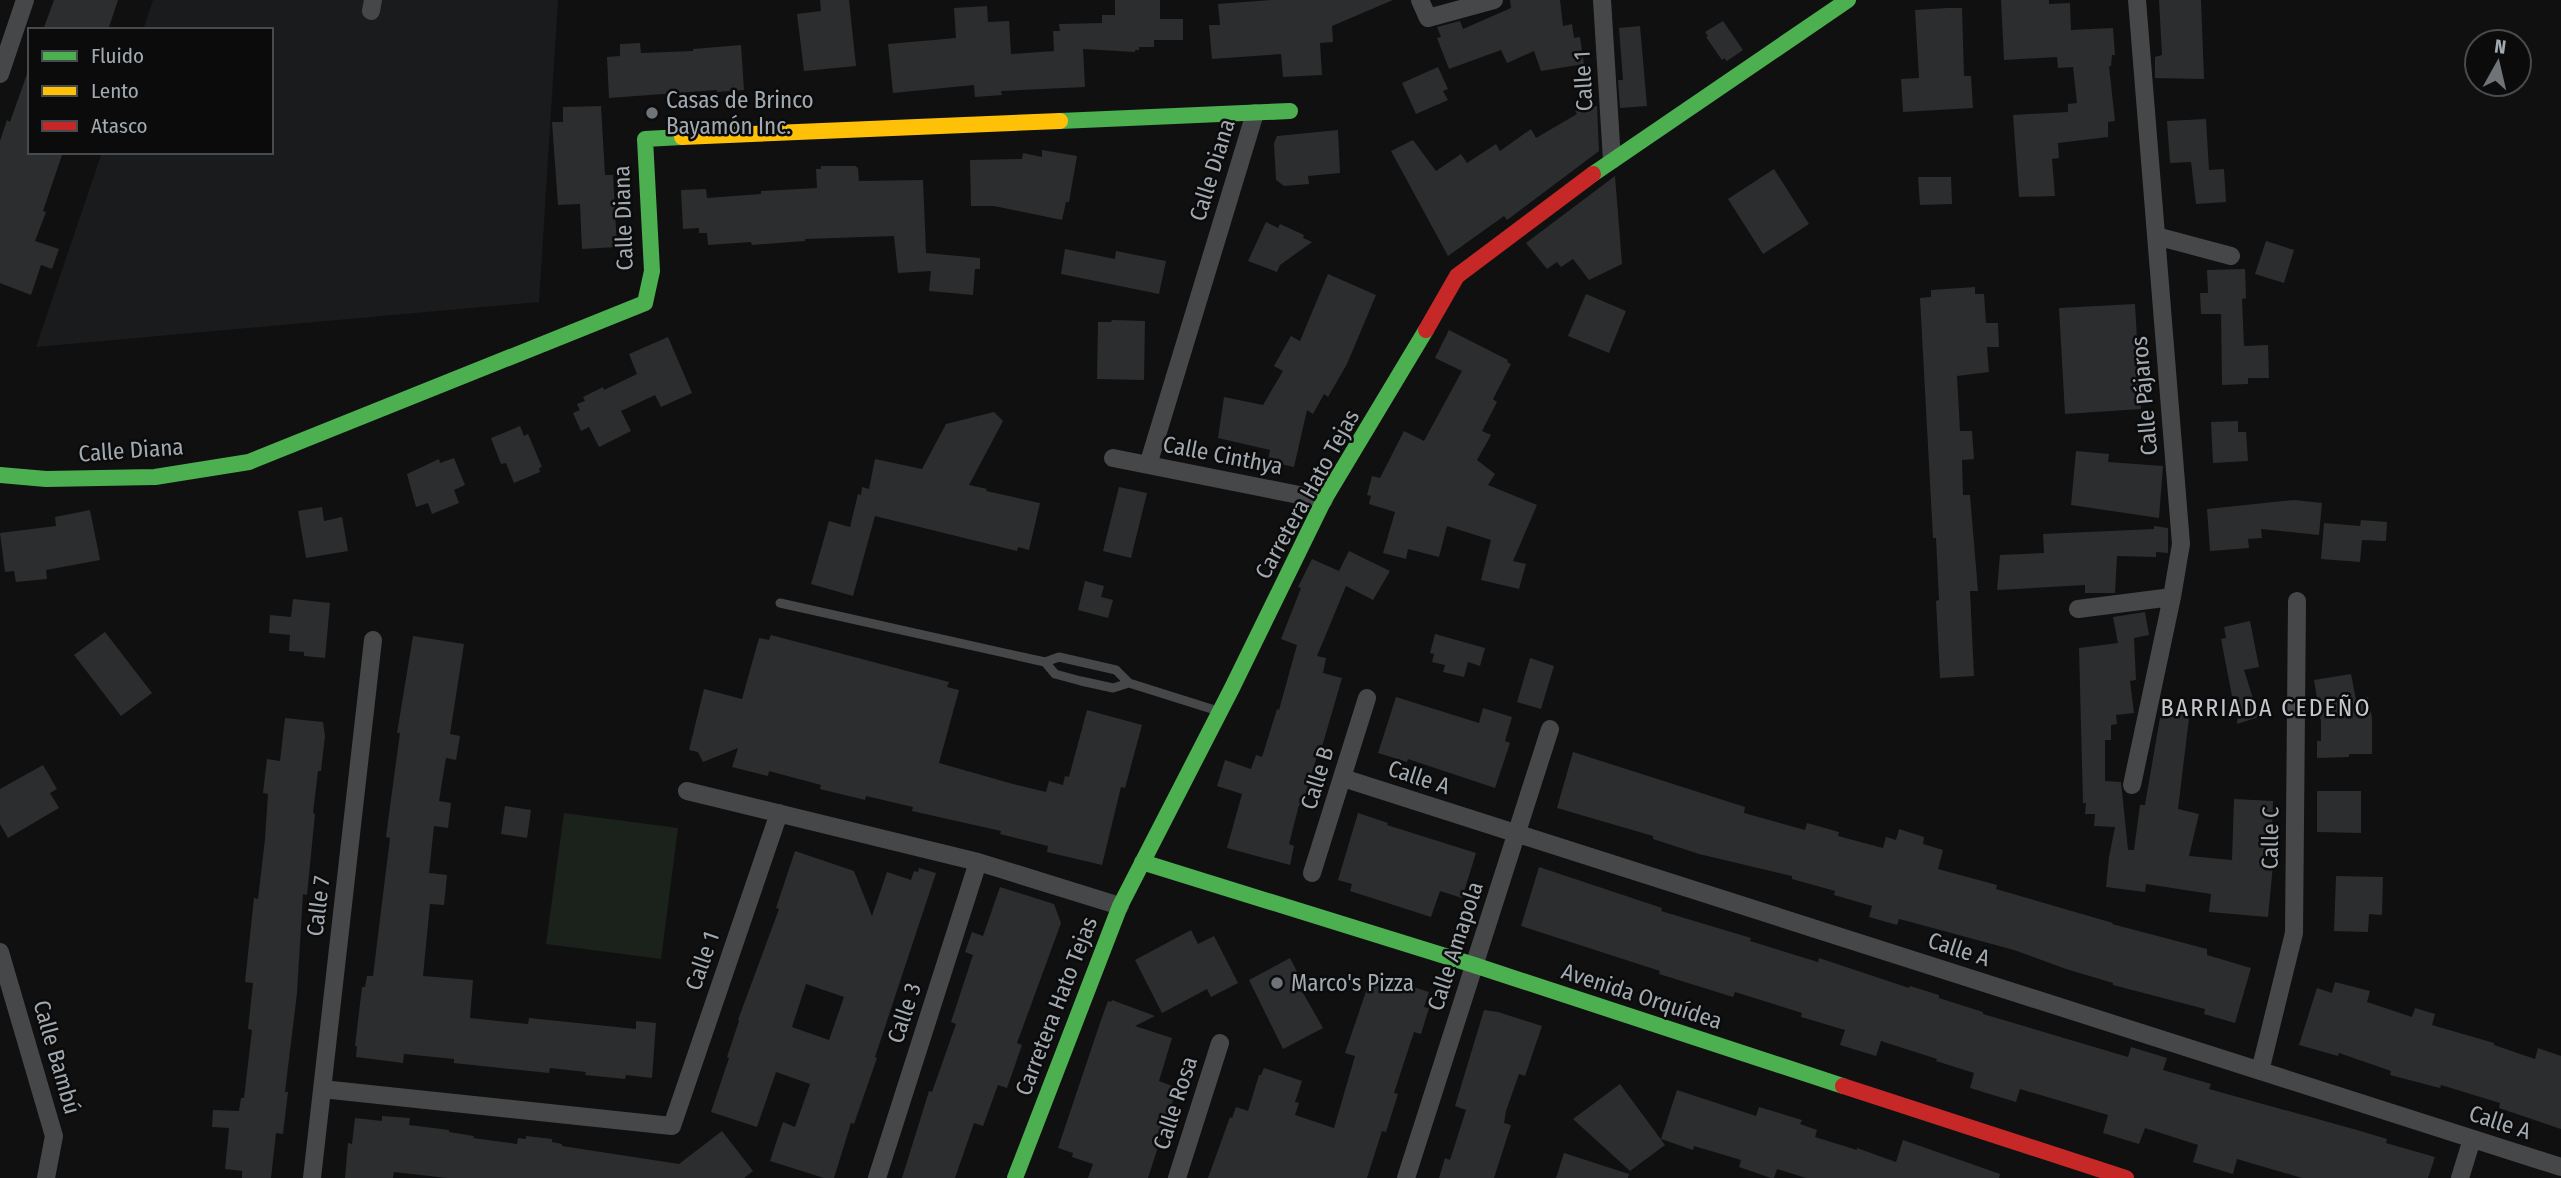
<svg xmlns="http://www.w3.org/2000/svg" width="2561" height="1178" font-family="'Fira Sans Condensed',sans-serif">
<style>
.built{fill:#1a1b1c}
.green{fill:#1b211b}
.building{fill:#2c2d2e;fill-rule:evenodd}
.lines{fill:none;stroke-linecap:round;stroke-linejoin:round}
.lane{stroke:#454749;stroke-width:9}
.street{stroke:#454749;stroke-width:18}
.fast{stroke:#4caf50;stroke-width:16}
.slow{stroke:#ffc107;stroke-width:16}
.jam{stroke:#c62828;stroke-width:16}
.poi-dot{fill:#6f7479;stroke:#0b0b0c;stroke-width:2.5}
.labels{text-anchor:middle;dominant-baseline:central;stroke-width:5;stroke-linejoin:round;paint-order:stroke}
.street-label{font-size:23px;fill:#a2aab1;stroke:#0b0b0c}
.poi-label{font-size:23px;fill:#a2aab1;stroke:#0b0b0c;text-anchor:start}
.neighbourhood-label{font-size:24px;letter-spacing:2px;fill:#c3c8cd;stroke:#0b0b0c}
</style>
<rect width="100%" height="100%" fill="#101011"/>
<path class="built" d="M153,0H558L539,302L36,347L102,152H271V30H143Z"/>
<path class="green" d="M564,813L678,828L661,959L546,944Z"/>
<path class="building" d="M54,0H118L108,30H43Z
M820,0H849L856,66L804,71L797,14L821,11Z
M1115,0H1160V19H1183V40H1154V47H1139V50H1135V52L1083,49L1085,87L1001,91L1002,95L975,97L974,85L893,93L888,44L956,38L954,8L987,6L988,22L1009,21L1011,54L1054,51L1053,31H1060L1059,24L1102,23V15H1115Z
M1271,0H1393L1332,26L1333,42L1320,43L1322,75L1283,77L1281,54L1212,59L1209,25H1220L1218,4Z
M1510,0H1560L1563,26L1572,24L1574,38L1580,37L1584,64L1541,71L1534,51L1507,63L1501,50L1449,69L1437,38L1441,37L1437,27L1460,21L1463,29L1511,8Z
M2001,0H2049V4L2070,3L2071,30L2113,28L2115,55H2112L2111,66H2109L2115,121L2108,122V137L2058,143L2059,158L2052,159L2055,196L2019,197L2013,115L2068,112V104L2077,103L2073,67L2058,68L2057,57L2004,60Z
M2159,0H2201L2204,79L2155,78V57L2162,55Z
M1947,8H1962L1964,76H1971L1973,108L1903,112L1901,79L1919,78L1915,10Z
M1723,21L1743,50L1727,61L1724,58L1722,60L1706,37L1708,36L1705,32Z
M1640,26L1647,106L1620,108L1618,80H1623L1619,28Z
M640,43L641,53L693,51V49L741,45L744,90L717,92V90L609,98L607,57L620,56V44Z
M1438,67L1448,89L1443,91L1448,100L1416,114L1402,83Z
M27,74L30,75V152H63L43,211L46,212L35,241L59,249L52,269L41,265L31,295L0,283V141L7,120L10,122Z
M601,106L605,175H613L617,247L582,249L580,204L558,205L552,122H563V107Z
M1597,106L1599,151L1507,220L1504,216L1448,256L1391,151L1413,140L1436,171L1461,154L1467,163L1496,144L1500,151L1531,129L1536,138L1577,114L1575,111Z
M2206,119L2209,170L2224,169L2226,202L2196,204L2191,162L2170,163L2167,121Z
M1338,130L1340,173L1308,176L1309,184L1284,186L1276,180L1274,143L1277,136Z
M1042,150L1077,156L1069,202H1066L1062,220L994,206H971L970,160L1022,159L1023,153L1042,157Z
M821,166H855L858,168L859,181L923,180L926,253L980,258V269H975L973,295L929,291L931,271L898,273L894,236L805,239V241L752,245L751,242L708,245L707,233H699V228L683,229L681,190L706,189L707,198L761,194V191L817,188L816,169H821Z
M1774,169L1809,224L1763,254L1728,199Z
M1615,176L1622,264L1589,280L1573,259L1561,267L1557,262L1547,269L1526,243Z
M1918,177H1951L1952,204L1920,205Z
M1266,222L1278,228L1280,224L1304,235L1303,238L1312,242L1280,265L1277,272L1248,261Z
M2266,241L2294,250L2284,283L2255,274Z
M1065,249L1115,259L1116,251L1166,261L1159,294L1061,274Z
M2245,269L2246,298L2242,299L2244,346L2268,345L2269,378H2248V384L2222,385L2221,314H2201L2200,293H2208L2207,270Z
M1328,274L1376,295L1347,364L1328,397L1324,394L1313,414L1307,410L1294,467L1268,461L1270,450L1218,438L1224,397L1263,405L1283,371L1274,366L1291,336L1300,341Z
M1975,287V294H1984L1986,323H1998L1999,347H1987L1989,372L1957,376L1960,431H1972L1974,459L1962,460L1963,495H1970L1978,591H1970L1974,676L1940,678L1936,601L1939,600L1936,538H1933L1920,298L1931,297V290Z
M1586,294L1626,311L1609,353L1568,336Z
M2135,304L2141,409L2065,414L2059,308Z
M1112,320L1145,321L1144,380L1097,379L1098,322H1111Z
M1449,330L1508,360L1507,362L1511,364L1493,399L1497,402L1482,431L1491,435L1477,460L1495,474L1488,485L1537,505L1513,561L1526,564L1519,589L1481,580L1491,540L1447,526L1439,557L1408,549L1406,559L1383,553L1395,512L1369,504L1371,496L1367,495L1372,476L1380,478L1404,431L1424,441L1462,371L1435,358Z
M668,337L692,393L661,407L655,395L621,411L631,431L599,447L589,427L581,431L573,413L580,410L577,404L585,401L583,397L603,387L604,390L637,374L629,354Z
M994,412L1003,421L969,485L987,489L986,491L1040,503L1029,550L1018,547L1017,551L875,516L853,596L811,584L829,521L850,527L858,494L861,495L862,487L869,489L875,459L922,469L946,424Z
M2238,421V432H2246L2248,461L2213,463L2211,422Z
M520,426L524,436L528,434L542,467L539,468L540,472L514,483L506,463L501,464L491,438Z
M2076,451L2109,454L2108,462L2163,466L2159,518L2071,505Z
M454,458L465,485L454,490L459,503L432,514L428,503L416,507L407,474L439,459L440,463Z
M1119,487L1147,493L1131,558L1103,551Z
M2294,500L2322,503L2319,535L2261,529L2262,538L2248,539L2249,548L2210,551L2207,509Z
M322,507L324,521L342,517L348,551L306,558L298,511Z
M90,510L100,560L46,570L47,579L16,582L14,571L5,572L0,533L56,526L55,517Z
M2361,520L2387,522L2386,541L2362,540L2360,562L2321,559L2324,523L2360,526Z
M2154,526L2168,528V553L2156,552V557L2117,556L2115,593H2085V585L1997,590L2000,555L2044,553L2043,534L2154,529Z
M1349,551L1390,571L1373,600L1346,586L1317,656L1326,658L1323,673L1342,678L1319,757L1317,756L1302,806L1299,805L1289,844L1294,846L1290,865L1227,848L1242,794L1217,786L1225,760L1251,769L1256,755L1262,757L1277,709L1279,710L1297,645L1281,639L1301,588L1298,587L1312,559L1339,571Z
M1085,581L1104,586L1101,597L1113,600L1108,618L1078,610Z
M293,599L330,603L325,658L304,656V652L289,651L290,635L269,633L270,615L291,617Z
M2145,612L2149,635L2134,638L2136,680L2130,681L2134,713L2116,715L2117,724L2111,725V740H2105V781L2121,782L2128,850H2134L2140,805H2145L2162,706L2190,710L2178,809L2199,814L2189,856L2232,860L2234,799L2273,801L2272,830H2269L2265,864L2273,865L2268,917L2209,912L2211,894L2146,884L2145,892L2106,887L2109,857L2115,827L2094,826L2095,814H2085L2086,803H2083L2079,648L2118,643L2113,617Z
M2250,621L2259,667L2244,670L2259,717L2237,724L2239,697L2232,696L2221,639L2226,638L2224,627Z
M105,632L152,693L121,716L74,655Z
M1435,634L1485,648L1480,666L1468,662L1464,677L1443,672L1445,665L1432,662L1434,654L1430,653Z
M771,635L949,682L947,687L959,690L939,763L1013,784L1046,792L1049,781L1063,785L1065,776L1069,777L1087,710L1142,725L1125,788L1121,787L1102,865L1047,852L1048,846L1000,834L1001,831L912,811L913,807L866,796L865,800L820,789L821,785L769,771L768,776L732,767L738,748L703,762L698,752L689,750L704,689L742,699L759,638L769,640Z
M413,636L464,644L450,734L460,736L456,760L446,758L439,801L451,803L448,828L434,826L429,873L447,875L444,905L430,904L423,976L473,980L470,1018L528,1024L529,1018L636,1029V1021L656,1023L652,1078L626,1075L625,1079L585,1075L586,1072L550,1068L549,1073L454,1063V1059L404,1054L403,1063L356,1057L357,1046H355L362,987H365L367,976H373L390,838L386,837L389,814L400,733H397Z
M1530,658L1554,666L1541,709L1517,702Z
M2351,674L2356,700L2368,697L2372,718V754H2349V757L2317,758V741H2321V722L2314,680Z
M1396,697L1479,723L1483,708L1512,717L1505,741L1510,743L1495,788L1408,759L1407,762L1378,753Z
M285,718L323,722L325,736L321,771H318L313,813L315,814L307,895L303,894L297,993L285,1092H288L283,1134L276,1133L271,1178H242V1171L225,1169L229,1128L212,1127L213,1110L239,1111L241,1098H244L252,1030L248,1029L253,983L245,982L254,898L258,899L265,839L268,794L263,793L267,759L280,761Z
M1573,752L1745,807L1744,813L1805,830L1807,823L1839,832L1838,836L1883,848L1886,837L1896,840L1899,829L1924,837L1923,844L1943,850L1938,869L1997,885L1996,889L2113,923L2112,924L2207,949V955L2251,968L2235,1023L2204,1014L2205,1009L2113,985V983L2066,969L2014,950L1907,921L1899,919L1897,925L1869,917L1872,906L1834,895L1835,891L1792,879V876L1699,854L1653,839V836L1557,808Z
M43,765L57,789L50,793L59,808L8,838L0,824V789Z
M2317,791H2361V833L2317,832Z
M505,806L531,810L527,838L501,834Z
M1358,813L1388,823L1387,825L1476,853L1462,898L1440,891L1431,917L1350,891L1352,884L1338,880Z
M795,851L854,871L872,916L887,872L911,880L914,871L918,872L919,868L936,873L875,1057L877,1058L854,1124L851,1123L834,1178H824L770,1161L783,1122L795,1127L810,1084L776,1072L757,1127L711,1112L729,1058L727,1057L739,1021L738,1020L779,909L776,908ZM806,984L844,997L829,1040L792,1027Z
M1539,867L1662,908L1661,911L1751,938L1750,941L1818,962L1819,958L1909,988L1910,986L1939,995V998L1983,1012V1014L2128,1057L2131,1047L2167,1058L2163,1070L2211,1084L2209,1089L2357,1130L2387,1139L2386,1143L2435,1157L2428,1178H2302L2237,1159L2233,1174L2193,1162L2198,1145L2145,1128L2139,1144L2103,1133L2108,1115L2020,1089L2016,1102L1970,1088L1974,1073L1936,1061L1937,1059L1881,1041L1876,1056L1840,1045L1845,1030L1801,1017L1802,1013L1735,992L1733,997L1659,974L1660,971L1521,926Z
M2336,876L2383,877L2382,915L2369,914L2368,932L2334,931Z
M1000,887L1054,904L1061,923L1017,1043L1022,1045L1007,1088L998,1085L983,1126L974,1123L955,1178H902L929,1091L932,1092L956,1024L951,1022L973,955L965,952L972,932L983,936Z
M1191,930L1198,944L1214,936L1238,983L1211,997L1207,989L1162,1013L1135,960Z
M1290,958L1307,991L1303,993L1323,1028L1283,1049L1249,980Z
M1372,974L1429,992L1424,1007L1429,1008L1421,1034L1414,1032L1394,1093L1398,1094L1386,1132L1382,1131L1367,1178H1208L1230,1117L1232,1118L1236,1107L1248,1111L1259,1075H1261L1264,1068L1302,1081L1295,1102L1299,1103L1295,1115L1334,1128L1355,1056L1345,1053Z
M2335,982L2370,991L2367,1002L2412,1017L2415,1008L2435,1014L2432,1025L2494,1043V1045L2535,1059L2538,1048L2561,1056V1129L2499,1108L2500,1103L2441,1085L2440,1088L2390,1075L2391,1071L2339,1053L2338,1056L2299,1045L2317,988L2332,993Z
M1112,1000L1155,1016L1135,1026L1172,1038L1159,1081L1177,1088L1148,1178H1088L1093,1164L1072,1157L1073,1153L1058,1148L1101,1020L1108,1001L1111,1002Z
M1484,1010L1498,1012L1542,1026L1525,1076L1519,1074L1506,1111L1504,1123L1511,1125L1494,1178H1439L1445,1158L1450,1160L1466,1110L1455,1106Z
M1620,1084L1665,1145L1630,1171L1573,1119Z
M1677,1090L1756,1116L1759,1107L1802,1120L1800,1124L1817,1130L1815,1137L1857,1150V1148L1896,1162L1903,1140L2000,1174L1999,1178H1806L1777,1169L1774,1178H1771L1739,1167L1741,1160L1694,1146L1693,1150L1661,1139Z
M382,1116L410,1118L409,1125L449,1130V1132L474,1136L473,1138L517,1144L518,1138L526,1139V1136L552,1139V1142L562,1144V1146L679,1164L722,1131L753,1171L744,1178H447L394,1172L393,1178H345L348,1143L352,1144L355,1118L382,1121Z
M1564,1153L1629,1174L1628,1178H1556Z"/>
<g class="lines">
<path class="lane" d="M780,603L1045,662L1059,657L1116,670L1129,683L1218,711
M1045,662L1055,674L1081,681L1113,688L1129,683"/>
<path class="street" d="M1420,0L1428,18L1494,0
M1602,0L1612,160
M371,11L373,0
M0,74L25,0
M2156,236L2231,256
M1113,458L1324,500
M1148,465L1255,113
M2078,609L2172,597
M1343,778L2561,1167
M2132,785L2172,597L2181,544L2137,0
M687,791L978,862L1120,906
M1312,873L1367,698
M0,952L54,1136L46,1178
M2260,1071L2294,933L2297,601
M322,1089L672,1126L779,813
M312,1178L373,640
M877,1178L978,862
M1177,1178L1220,1043
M1406,1178L1550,729
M2460,1178L2472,1139"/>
<path class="fast" d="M1060,121L1290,111
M1593,174L1848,0
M0,475L46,479L155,477L249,462L645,303L652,271L645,139L682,137
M1142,862L1474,965L1843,1086
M1015,1178L1120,906L1232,688L1324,500L1426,330"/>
<path class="slow" d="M682,137L1060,121"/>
<path class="jam" d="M1426,330L1457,276L1593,174
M1843,1086L2126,1178"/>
</g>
<g class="poi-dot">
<circle cx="652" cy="113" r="7"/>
<circle cx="1277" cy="983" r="7"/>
</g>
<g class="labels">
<g class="street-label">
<text transform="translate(1583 81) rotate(-93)">Calle 1</text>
<text transform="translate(1212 170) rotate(-73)">Calle Diana</text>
<text transform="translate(623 218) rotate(-92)">Calle Diana</text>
<text transform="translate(2144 396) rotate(-95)">Calle Pájaros</text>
<text transform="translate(131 450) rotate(-4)">Calle Diana</text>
<text transform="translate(1223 455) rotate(11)">Calle Cinthya</text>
<text transform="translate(1307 494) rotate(-61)">Carretera Hato Tejas</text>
<text transform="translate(1419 777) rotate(18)">Calle A</text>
<text transform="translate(1317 778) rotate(-73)">Calle B</text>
<text transform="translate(2270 838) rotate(-89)">Calle C</text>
<text transform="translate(318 906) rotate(-83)">Calle 7</text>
<text transform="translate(1455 946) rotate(-72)">Calle Amapola</text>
<text transform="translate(1959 949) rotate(18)">Calle A</text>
<text transform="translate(702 961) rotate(-71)">Calle 1</text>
<text transform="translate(1642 996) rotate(18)">Avenida Orquídea</text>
<text transform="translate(1056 1006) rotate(-69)">Carretera Hato Tejas</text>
<text transform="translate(904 1013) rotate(-72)">Calle 3</text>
<text transform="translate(57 1057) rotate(74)">Calle Bambú</text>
<text transform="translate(1175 1103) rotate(-72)">Calle Rosa</text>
<text transform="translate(2500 1122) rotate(18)">Calle A</text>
</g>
<g class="poi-label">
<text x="666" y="100">Casas de Brinco<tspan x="666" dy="26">Bayamón Inc.</tspan></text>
<text x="1291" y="983">Marco's Pizza</text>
</g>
<g class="neighbourhood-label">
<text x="2266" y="708">BARRIADA CEDEÑO</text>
</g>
</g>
<rect x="28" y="28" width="245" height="126" fill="#0b0b0c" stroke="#474b4e" stroke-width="2"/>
<rect x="42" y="51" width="35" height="10" fill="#4caf50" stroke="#474b4e" stroke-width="2"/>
<text x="91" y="63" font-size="21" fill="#a2aab1">Fluido</text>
<rect x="42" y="86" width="35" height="10" fill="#ffc107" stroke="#474b4e" stroke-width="2"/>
<text x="91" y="98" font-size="21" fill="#a2aab1">Lento</text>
<rect x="42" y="121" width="35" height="10" fill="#c62828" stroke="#474b4e" stroke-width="2"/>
<text x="91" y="133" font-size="21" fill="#a2aab1">Atasco</text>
<g transform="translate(2498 63) rotate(8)"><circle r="33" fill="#0b0b0c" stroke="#474b4e" stroke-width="2"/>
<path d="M0-5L12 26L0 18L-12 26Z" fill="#6f7479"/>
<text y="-10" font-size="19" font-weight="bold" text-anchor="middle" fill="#a2aab1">N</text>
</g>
</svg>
